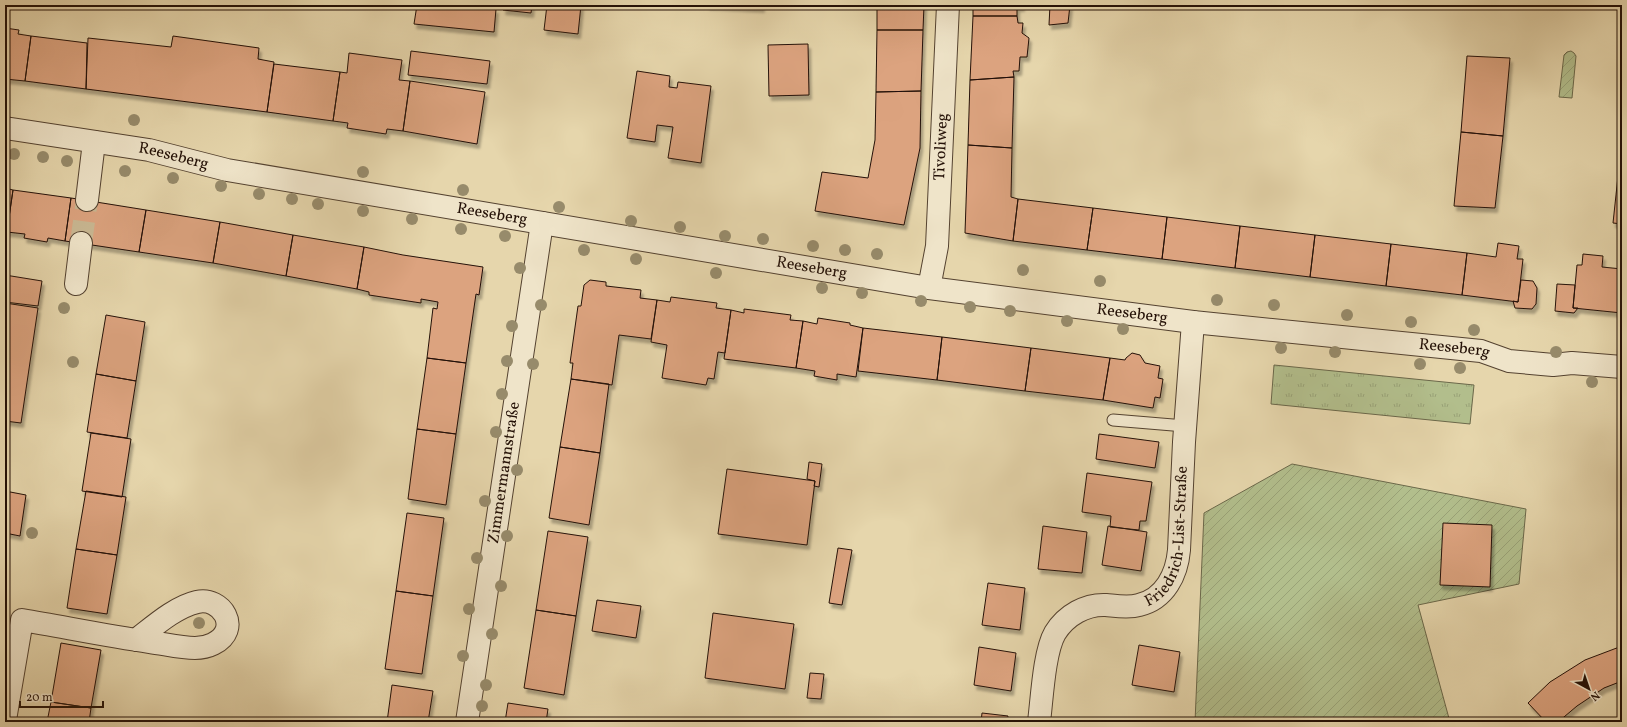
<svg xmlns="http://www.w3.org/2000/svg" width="1627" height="727" font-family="Vollkorn,serif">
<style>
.park{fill:url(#park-tufts);stroke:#6b684a}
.garden{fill:url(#garden-furrows);stroke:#6b684a}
.building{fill:#dca37f;stroke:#241107;filter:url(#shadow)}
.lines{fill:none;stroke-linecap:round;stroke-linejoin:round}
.minor-tunnel{stroke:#c9b893;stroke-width:22;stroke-dasharray:22 11;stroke-linecap:butt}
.service-casing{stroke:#544230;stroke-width:13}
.minor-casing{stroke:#544230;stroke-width:24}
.service{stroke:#efe4c9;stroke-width:11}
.minor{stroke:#efe4c9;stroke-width:22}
.tree{fill:#978b6b}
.labels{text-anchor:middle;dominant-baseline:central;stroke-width:3;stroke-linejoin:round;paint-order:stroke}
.street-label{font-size:16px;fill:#241107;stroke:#efe4c9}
</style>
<defs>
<pattern id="park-tufts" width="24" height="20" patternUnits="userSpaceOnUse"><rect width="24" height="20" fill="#b2be8c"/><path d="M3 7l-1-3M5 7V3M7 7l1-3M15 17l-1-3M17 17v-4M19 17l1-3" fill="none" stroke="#99a277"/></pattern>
<pattern id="garden-furrows" width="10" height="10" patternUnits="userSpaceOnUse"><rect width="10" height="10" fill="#b2be8c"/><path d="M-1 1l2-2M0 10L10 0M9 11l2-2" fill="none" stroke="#99a277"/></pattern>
<filter id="shadow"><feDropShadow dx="2.5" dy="4.5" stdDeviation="1" flood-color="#0004"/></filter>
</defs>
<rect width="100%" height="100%" fill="#e6d6ac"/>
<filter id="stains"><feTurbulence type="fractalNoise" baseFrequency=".005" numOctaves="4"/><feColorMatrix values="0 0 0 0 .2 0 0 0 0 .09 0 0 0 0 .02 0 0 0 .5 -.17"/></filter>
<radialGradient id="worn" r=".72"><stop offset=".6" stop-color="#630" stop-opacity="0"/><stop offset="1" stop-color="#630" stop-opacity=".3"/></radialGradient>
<path class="park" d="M1274,365L1474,385L1470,424L1271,404Z"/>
<path class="garden" d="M1571,51L1574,53L1576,56L1572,98L1559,97L1564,55L1567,52Z
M1292,464L1526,509L1519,584L1418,605L1450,722H1195L1204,513Z"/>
<path class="building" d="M417,5H461L496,9L494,32L414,24Z
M504,5H532L531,13L503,10Z
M547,5H581L578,34L544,30Z
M707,5H762V8Z
M877,5H924L923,30H877Z
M973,5H1022V7H1017V16H973Z
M1050,5H1070L1068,23L1049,25Z
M973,16H1017L1018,23H1023L1022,33L1029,38L1027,57H1020L1019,71H1013L1014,77L970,80Z
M5,28L19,30L18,34L31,36L25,81L5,79Z
M877,30H923L921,91L876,92Z
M31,36L87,43L86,89L25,81Z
M173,36L259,48L258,59L274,62L267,112L86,89L88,38L171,47Z
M808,44L809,95L769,96L768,45Z
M411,51L490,61L487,84L408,75Z
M349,53L402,60L399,80L410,81L403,131L387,129L386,134L347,128L348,123L333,121L340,72L347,73Z
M1467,56L1510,58L1503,136L1461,132Z
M274,64L340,72L333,121L267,112Z
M637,71L670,76L669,87L677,88L678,82L711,86L701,163L668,158L673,127L657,125L655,142L627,138Z
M1014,77L1012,148L968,145L970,80Z
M410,81L485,92L477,144L403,131Z
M921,91L920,148L904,225L815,211L822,172L868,178L875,140L876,92Z
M1461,132L1503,136L1495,208L1454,206Z
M968,145L1012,148L1011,197L1018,199L1013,241L965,233Z
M1621,148H1622V224L1613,223Z
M5,188L13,190L7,230H5Z
M13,190L71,198L65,241L48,238L47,242L24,238L25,234L7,232Z
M71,198L146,210L139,252L65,241Z
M1018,199L1093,208L1087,250L1013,241Z
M1093,208L1167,217L1162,259L1087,250Z
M146,210L220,222L213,263L139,252Z
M1167,217L1240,226L1235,268L1162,259Z
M220,222L293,235L286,276L213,263Z
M1240,226L1315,235L1310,277L1235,268Z
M293,235L364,247L357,289L286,276Z
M1315,235L1391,244L1386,286L1310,277Z
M1498,243L1519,246L1517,259H1523L1518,302L1462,295L1467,253L1496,257Z
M1391,244L1467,253L1462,295L1386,286Z
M364,247L403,255L483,267L479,295L476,294L466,363L427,358L433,308L437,309L438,302L421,299V303L369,295V292L357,289Z
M1583,254L1603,256L1602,267L1622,269V313L1573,308L1577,265H1582Z
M5,275L42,281L38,306L5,302Z
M590,280L606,282V286L641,290L640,298L657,300L651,339L619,335L612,385L571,379L573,363H570L578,306H581L584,285Z
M1521,280L1533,281L1537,288L1536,304L1532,309L1515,308L1513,301L1518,302Z
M1557,284L1575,285L1573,308H1578L1574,313L1555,311Z
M671,297L717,303L716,308L731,310L725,353L718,352L714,379L708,378L706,385L662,378L667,345L651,342L657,300L670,302Z
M5,303L38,308L21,423L5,421Z
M744,309L791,315L790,320L803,321L796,368L724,359L731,310L744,313Z
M106,315L145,322L136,381L96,374Z
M818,318L850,323V325L863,328L856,377L837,374V380L814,376L815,371L796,368L803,321L817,324Z
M863,328L942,337L937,380L858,371Z
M942,337L1031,348L1025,391L937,380Z
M1031,348L1110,358L1103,400L1025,391Z
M1132,353L1140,355L1145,363L1160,366L1158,378L1163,379L1160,398L1155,397L1153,408L1103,400L1110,358L1125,360L1126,358Z
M427,358L466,363L456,434L417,429Z
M96,374L136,381L127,438L87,432Z
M571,379L609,384L600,453L560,447Z
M417,429L456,434L446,505L408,499Z
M91,433L131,439L122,497L82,491Z
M1099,434L1159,442L1155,468L1096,459Z
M560,447L600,453L589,525L549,518Z
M809,462L822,464L819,487L814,486L815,481L807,479Z
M727,469L815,481L807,545L718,534Z
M1087,473L1152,482L1146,521H1140L1139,530L1110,527L1111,516L1082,512Z
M5,491L26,495L20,536L5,533Z
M86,491L126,497L117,555L76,549Z
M407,513L444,518L433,596L396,591Z
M1443,523L1492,525L1490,587L1440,585Z
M1043,526L1087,532L1082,573L1038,569Z
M1108,526L1147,532L1141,571L1102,565Z
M548,531L588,537L576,616L536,610Z
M838,548L852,550L842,605L829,603Z
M76,549L117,555L107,614L67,608Z
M988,583L1025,588L1020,630L982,625Z
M396,591L433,596L422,674L385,669Z
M597,600L641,606L636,638L592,631Z
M536,610L576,616L564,695L524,688Z
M713,613L794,624L785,689L705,678Z
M61,643L101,650L91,708L51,702Z
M1139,645L1180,652L1174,692L1132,685Z
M1622,646V681L1604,688L1577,706L1558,722H1546L1528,703L1550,682L1585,660Z
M979,647L1016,653L1011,691L974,685Z
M810,673L824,674L821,699L807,698Z
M392,685L433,691L428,722H387Z
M51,702L91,708L89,722H47Z
M508,703L548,709L546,722H505Z
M982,713L1008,716L1007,722H981Z"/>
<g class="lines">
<path class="minor-tunnel" d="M81,243L87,200"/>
<defs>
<path id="service" d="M1113,420L1185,426"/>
<g id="minor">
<path id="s1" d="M5,128L149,150L227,170L929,288L1193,322L1481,351L1509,361L1553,365L1572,363L1622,367"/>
<path d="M87,200L94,142"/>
<path d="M76,284L81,243"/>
<path id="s2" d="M929,288L937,246L948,5"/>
<path d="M5,720L22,620C64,627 107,636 150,642C165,644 181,648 195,648C202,648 207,647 213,644C243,629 221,596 197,602C175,607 153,627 136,640"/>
<path id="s3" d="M467,722L542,223"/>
<path id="s4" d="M1039,722C1042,699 1044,652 1055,633C1066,615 1086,604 1106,605C1117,606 1129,608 1139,605C1165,599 1177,574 1179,550L1184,442L1193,322"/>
</g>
</defs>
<use href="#service" class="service-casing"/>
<use href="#minor" class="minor-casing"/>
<use href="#service" class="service"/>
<use href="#minor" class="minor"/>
</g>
<g class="tree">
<circle cx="134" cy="120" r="6"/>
<circle cx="14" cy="154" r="6"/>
<circle cx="43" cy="157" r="6"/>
<circle cx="67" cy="161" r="6"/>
<circle cx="125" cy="171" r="6"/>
<circle cx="363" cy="172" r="6"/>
<circle cx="173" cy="178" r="6"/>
<circle cx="221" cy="186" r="6"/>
<circle cx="463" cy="190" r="6"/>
<circle cx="259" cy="194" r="6"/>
<circle cx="292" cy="199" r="6"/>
<circle cx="318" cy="204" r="6"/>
<circle cx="559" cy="207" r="6"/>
<circle cx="363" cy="211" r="6"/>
<circle cx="412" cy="219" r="6"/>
<circle cx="631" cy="221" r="6"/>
<circle cx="680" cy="227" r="6"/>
<circle cx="461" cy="229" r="6"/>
<circle cx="505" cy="236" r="6"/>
<circle cx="725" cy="236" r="6"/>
<circle cx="763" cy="239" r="6"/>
<circle cx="813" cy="246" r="6"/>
<circle cx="584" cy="250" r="6"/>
<circle cx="845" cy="250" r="6"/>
<circle cx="877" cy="254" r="6"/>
<circle cx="636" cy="259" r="6"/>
<circle cx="520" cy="268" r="6"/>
<circle cx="1023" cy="270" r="6"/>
<circle cx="716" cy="273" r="6"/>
<circle cx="1100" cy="281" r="6"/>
<circle cx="822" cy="288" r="6"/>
<circle cx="862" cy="293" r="6"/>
<circle cx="1217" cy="300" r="6"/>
<circle cx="921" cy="301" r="6"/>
<circle cx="541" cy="305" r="6"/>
<circle cx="1274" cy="305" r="6"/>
<circle cx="970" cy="307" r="6"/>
<circle cx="64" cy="308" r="6"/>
<circle cx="1010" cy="311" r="6"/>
<circle cx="1347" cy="315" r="6"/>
<circle cx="1067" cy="321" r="6"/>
<circle cx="1411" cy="322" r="6"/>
<circle cx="512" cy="326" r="6"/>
<circle cx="1123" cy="329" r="6"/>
<circle cx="1474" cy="330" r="6"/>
<circle cx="1281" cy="348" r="6"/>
<circle cx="1335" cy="352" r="6"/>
<circle cx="1556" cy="352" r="6"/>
<circle cx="507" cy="361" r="6"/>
<circle cx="73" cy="362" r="6"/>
<circle cx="533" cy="364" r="6"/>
<circle cx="1420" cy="364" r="6"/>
<circle cx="1460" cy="368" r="6"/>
<circle cx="1592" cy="382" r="6"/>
<circle cx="502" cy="394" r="6"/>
<circle cx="496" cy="432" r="6"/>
<circle cx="517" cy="470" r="6"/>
<circle cx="485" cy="501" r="6"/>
<circle cx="32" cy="533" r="6"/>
<circle cx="507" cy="536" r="6"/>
<circle cx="477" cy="558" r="6"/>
<circle cx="501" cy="586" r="6"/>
<circle cx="469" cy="609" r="6"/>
<circle cx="199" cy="623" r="6"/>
<circle cx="492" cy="634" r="6"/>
<circle cx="463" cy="656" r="6"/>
<circle cx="486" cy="685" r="6"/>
<circle cx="482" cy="706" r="6"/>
</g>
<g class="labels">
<g class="street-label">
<text stroke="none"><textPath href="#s2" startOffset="142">Tivoliweg</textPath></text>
<text stroke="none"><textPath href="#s1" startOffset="171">Reeseberg</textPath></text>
<text stroke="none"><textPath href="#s1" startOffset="495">Reeseberg</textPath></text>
<text stroke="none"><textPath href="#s1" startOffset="819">Reeseberg</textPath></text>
<text stroke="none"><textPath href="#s1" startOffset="1143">Reeseberg</textPath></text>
<text stroke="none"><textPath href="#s1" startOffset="1467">Reeseberg</textPath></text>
<text stroke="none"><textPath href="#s3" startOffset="252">Zimmermannstraße</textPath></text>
<text stroke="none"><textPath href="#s4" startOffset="267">Friedrich-List-Straße</textPath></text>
</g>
</g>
<rect width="1627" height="727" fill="none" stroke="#e6d6ac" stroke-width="20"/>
<rect x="6" y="6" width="1615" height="715" fill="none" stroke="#241107" stroke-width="2"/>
<rect x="10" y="10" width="1607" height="707" fill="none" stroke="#241107"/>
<g transform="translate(1589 689) rotate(140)" stroke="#efe4c9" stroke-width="3" paint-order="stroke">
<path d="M0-3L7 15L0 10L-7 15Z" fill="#241107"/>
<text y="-6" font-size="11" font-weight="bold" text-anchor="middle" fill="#241107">N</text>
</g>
<path d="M20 701v6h83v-6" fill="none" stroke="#241107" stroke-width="2"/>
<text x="26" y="701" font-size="12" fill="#241107" stroke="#efe4c9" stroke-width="3" paint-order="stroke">20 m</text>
<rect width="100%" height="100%" filter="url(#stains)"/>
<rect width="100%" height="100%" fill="url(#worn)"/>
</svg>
